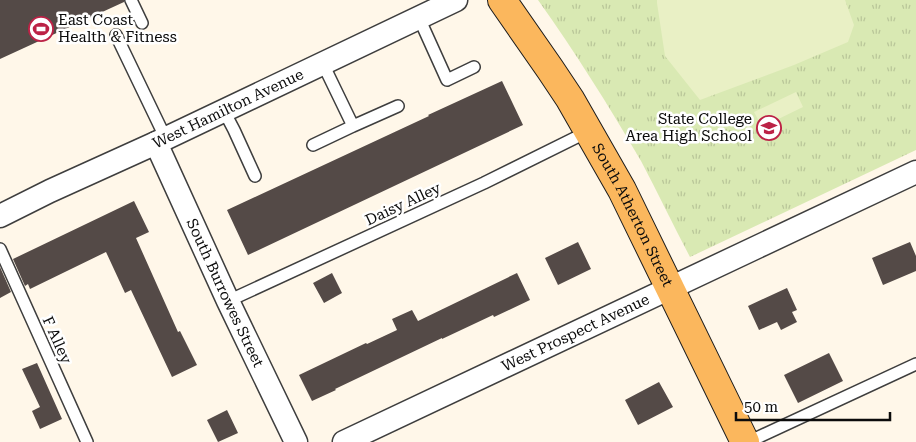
<svg xmlns="http://www.w3.org/2000/svg" width="916" height="442" font-family="'Roboto Serif',serif">
<style>
.park{fill:url(#park-tufts)}
.pitch{fill:#e9f0c5}
.building{fill:#544a47}
.lines{fill:none;stroke-linecap:round;stroke-linejoin:round}
.lane-casing{stroke:#3e3e3e;stroke-width:14}
.street-casing{stroke:#3e3e3e;stroke-width:25}
.primary-casing{stroke:#1c1c1c;stroke-width:30}
.lane{stroke:#fff;stroke-width:11}
.street{stroke:#fff;stroke-width:22}
.primary{stroke:#fbb75d;stroke-width:28}
.labels{text-anchor:middle;dominant-baseline:central;stroke-width:5;stroke-linejoin:round;paint-order:stroke}
.poi-label{font-size:15px;fill:#0b0b0b;stroke:#fff;text-anchor:start}
.street-label{font-size:15px;fill:#0b0b0b;stroke:#fff}
</style>
<defs>
<pattern id="park-tufts" width="24" height="20" patternUnits="userSpaceOnUse" patternTransform="scale(1.25)"><rect width="24" height="20" fill="#d9e9b3"/><path d="M3 7l-1-3M5 7V3M7 7l1-3M15 17l-1-3M17 17v-4M19 17l1-3" fill="none" stroke="#b9c699"/></pattern>
</defs>
<rect width="100%" height="100%" fill="#fff7e9"/>
<path class="park" d="M538,0H916V150L690,257C673,225 658,193 641,161C609,106 575,52 538,0Z"/>
<path class="pitch" d="M657,0H845L854,25L848,42L794,65L700,100L665,56L657,3Z
M796,92L803,107L762,127L754,112Z"/>
<path class="building" d="M0,0H124V2L0,59Z
M502,81L523,125L248,255L227,210L429,116L428,115Z
M134,201L149,232L136,238L178,332L180,331L197,365L172,377L131,290L125,293L106,252L30,289L28,284L25,286L13,259Z
M578,242L591,269L558,285L545,258Z
M910,242L916,256V271L883,285L872,258Z
M0,267L11,292L0,298Z
M332,273L342,293L324,303L313,283Z
M517,273L530,300L494,317L493,315L442,339V338L335,389L336,390L312,401L299,375L366,343L367,344L397,330L392,319L412,310L418,321Z
M787,288L797,310L792,312L797,322L781,330L777,322L759,330L748,306Z
M829,353L843,381L798,403L784,375Z
M37,363L62,419L40,429L32,411L40,407L22,369Z
M659,382L673,407L638,425L625,400Z
M227,410L238,433L218,442L207,420Z"/>
<g class="lines">
<defs>
<path id="lane" d="M131,0L142,23
M419,18L447,80L474,67
M116,35L166,139
M224,111L234,130L255,176
M353,126L398,106
M313,145L353,126L323,64
M0,249L87,442
M228,301L484,183L589,131
M748,442L916,364"/>
<g id="street">
<path id="s1" d="M156,143L228,301L296,442"/>
<path id="s2" d="M0,216L50,191L156,143L456,0"/>
<path id="s3" d="M344,442L916,172"/>
</g>
<g id="primary">
<path id="s4" d="M502,0L550,69L570,99L622,190L745,442"/>
</g>
</defs>
<use href="#lane" class="lane-casing"/>
<use href="#street" class="street-casing"/>
<use href="#primary" class="primary-casing"/>
<use href="#lane" class="lane"/>
<use href="#street" class="street"/>
<use href="#primary" class="primary"/>
</g>
<defs>
<symbol id="stadium-ring" viewBox="-11 -11 22 22"><circle r="9.5" fill="#fff" stroke="#bc2246" stroke-width="1.5"/><path d="M0-5a6.5 5 0 1 0 0 10a6.5 5 0 1 0 0-10ZM-3.5-1.8h7v3.6h-7Z" fill="#bc2246"/></symbol>
<symbol id="school-ring" viewBox="-11 -11 22 22"><circle r="9.5" fill="#fff" stroke="#bc2246" stroke-width="1.5"/><path d="M0-5L7-2L0 1L-7-2ZM-4 1L0 2.5L4 1V4Q0 6-4 4Z" fill="#bc2246"/></symbol>
</defs>
<g fill-rule="evenodd">
<use href="#stadium-ring" x="27" y="15" width="28" height="28"/>
<use href="#school-ring" x="755" y="114" width="28" height="28"/>
</g>
<g class="labels">
<g class="poi-label">
<text x="58" y="20">East Coast<tspan x="58" dy="17">Health &amp; Fitness</tspan></text>
<text x="752" y="119" text-anchor="end">State College<tspan x="752" dy="17">Area High School</tspan></text>
</g>
<g class="street-label">
<text stroke="none"><textPath href="#s2" startOffset="252">West Hamilton Avenue</textPath></text>
<text transform="translate(403 204) rotate(-25)">Daisy Alley</text>
<text stroke="none"><textPath href="#s4" startOffset="252">South Atherton Street</textPath></text>
<text stroke="none"><textPath href="#s1" startOffset="165">South Burrowes Street</textPath></text>
<text stroke="none"><textPath href="#s3" startOffset="256">West Prospect Avenue</textPath></text>
<text transform="translate(57 340) rotate(66)">F Alley</text>
</g>
</g>
<path d="M736 412v8h154v-8" fill="none" stroke="#0b0b0b" stroke-width="2.5"/>
<text x="744" y="412" font-size="15" fill="#0b0b0b" stroke="#ffffff" stroke-width="4" paint-order="stroke">50 m</text>
</svg>
